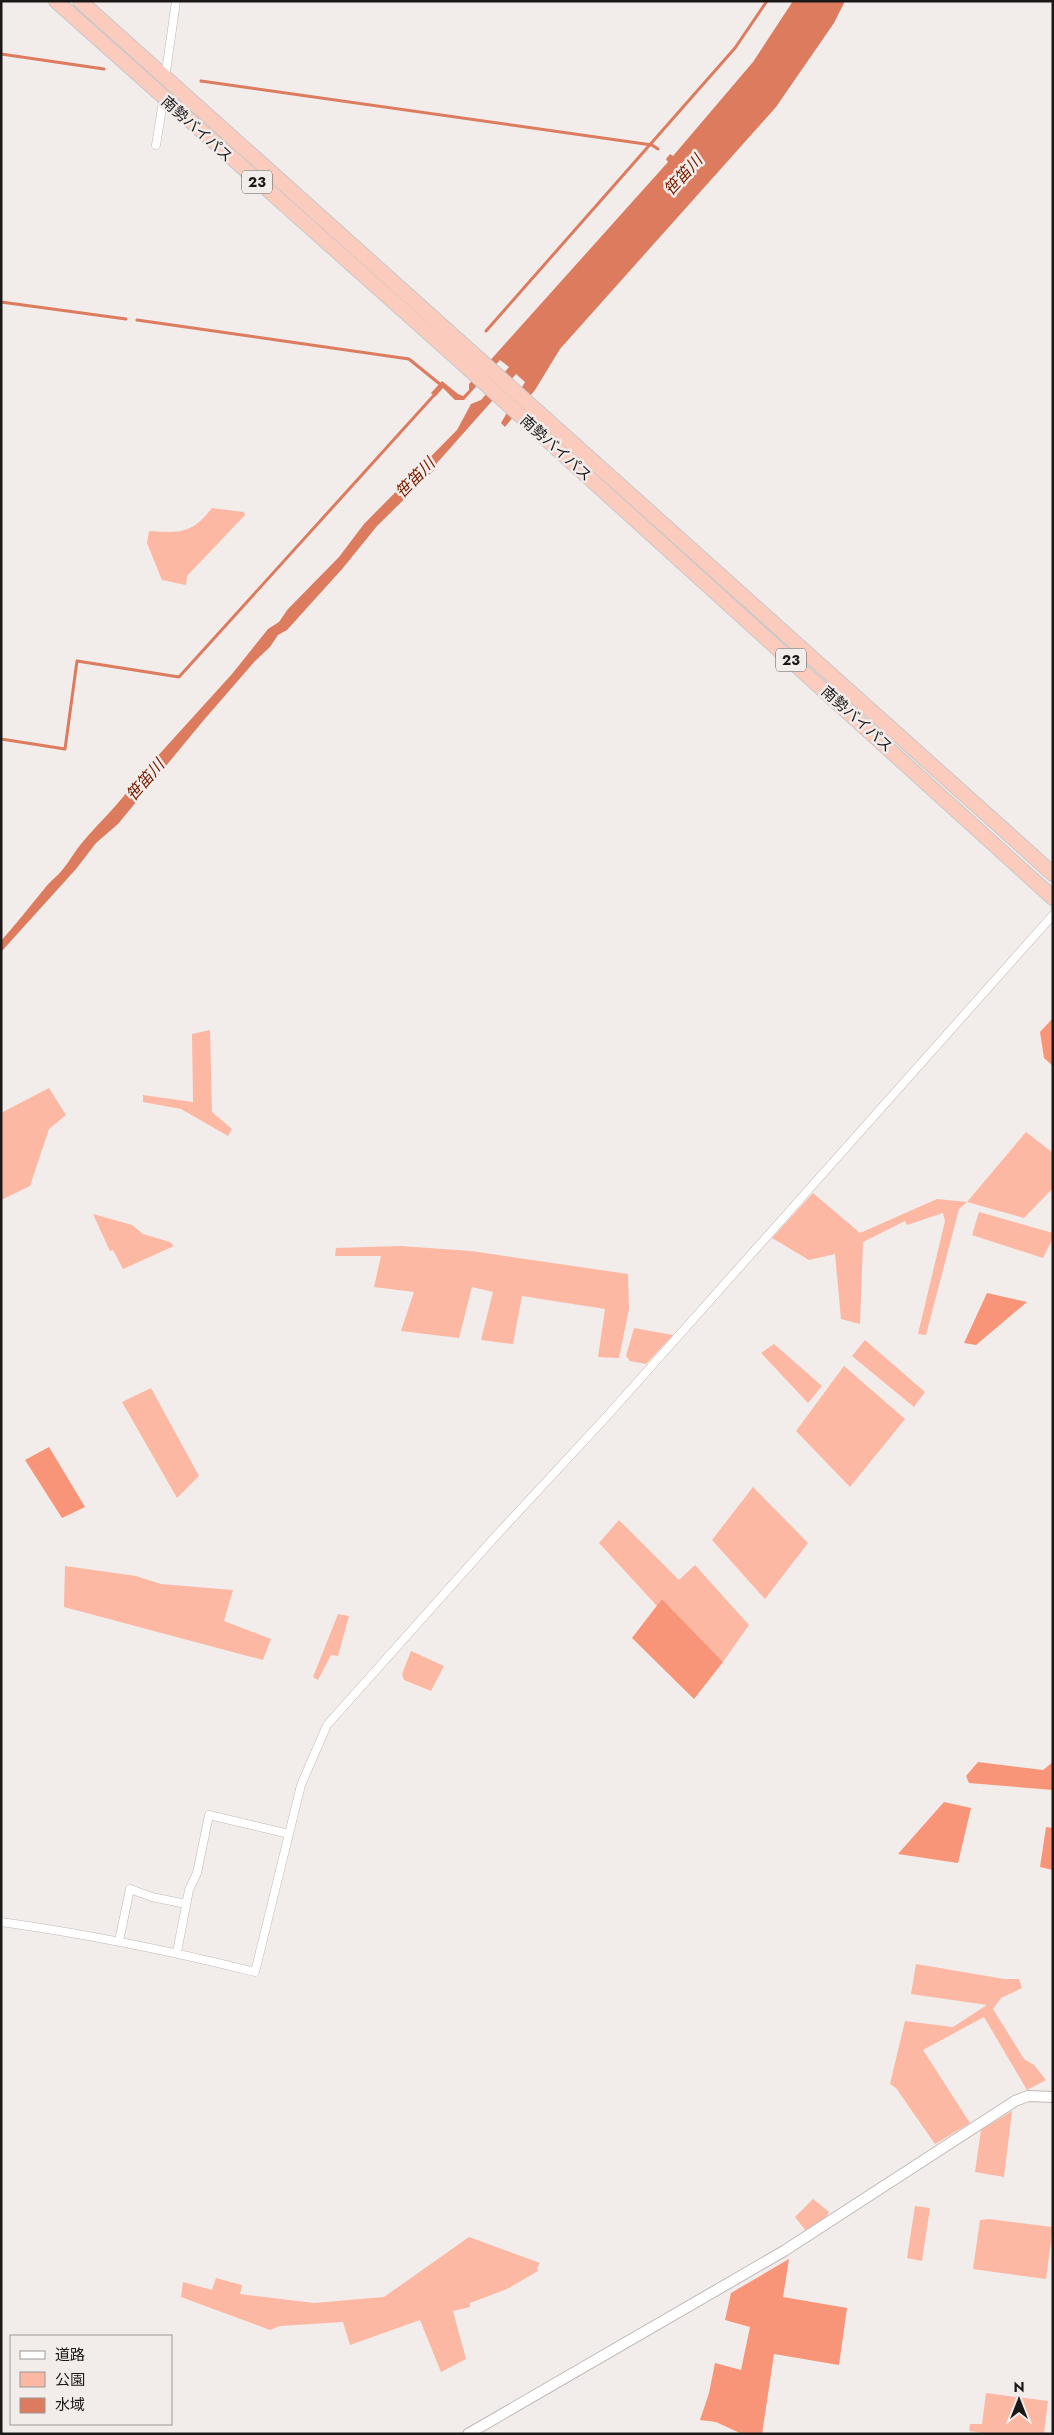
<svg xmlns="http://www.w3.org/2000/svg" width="1054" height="2435" font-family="Jost,'Noto Sans JP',sans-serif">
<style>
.green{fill:#fdb8a4}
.forest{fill:#f89477}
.water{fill:#dd7b5f}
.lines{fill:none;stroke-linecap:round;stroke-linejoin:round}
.stream{stroke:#dd7b5f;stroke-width:3}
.minor-casing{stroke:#bfb9b8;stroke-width:9}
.tertiary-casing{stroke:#bfb9b8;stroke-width:12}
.trunk-casing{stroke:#c8c8c8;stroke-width:16}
.minor{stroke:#fff;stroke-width:8}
.tertiary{stroke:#fff;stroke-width:10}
.trunk{stroke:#fbccbe;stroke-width:14}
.labels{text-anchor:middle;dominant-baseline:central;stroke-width:5;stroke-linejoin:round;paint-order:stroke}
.shield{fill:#f2ecea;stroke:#5c5857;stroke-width:1}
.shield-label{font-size:14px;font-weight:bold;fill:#1b1918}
.street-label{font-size:15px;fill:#1b1918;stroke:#f2ecea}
.water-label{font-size:16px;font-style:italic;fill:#782002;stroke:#f2ecea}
</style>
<rect width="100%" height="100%" fill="#f2ecea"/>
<path class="green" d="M212,508L244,512L245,515L187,576L186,585L162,580L147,543L149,531C180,533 192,534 212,508Z
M210,1030L212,1112L232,1129L228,1136L181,1109L143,1102V1095L193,1102L192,1034Z
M49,1088L66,1115L49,1129L30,1186L1,1200V1113Z
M1026,1132L1053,1153V1188L1024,1218L967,1202L959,1209L926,1335L918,1334L945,1221L943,1213L907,1225L905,1221L863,1242L860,1324L841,1319L835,1254L809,1260L772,1238L813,1193L860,1233L937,1199L967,1202Z
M979,1212L1053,1233V1238L1043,1258L972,1235Z
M93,1214L132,1225L143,1234L170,1242L174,1246L123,1269L113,1250L110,1251Z
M400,1246L471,1251L628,1274L629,1309L619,1358L598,1357L605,1309L522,1296L513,1344L481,1340L493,1292L472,1287L459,1338L401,1331L414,1292L374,1287L381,1256H335L336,1248Z
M634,1328L673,1335L646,1364L630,1361L626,1356Z
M865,1340L925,1392L914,1407L852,1356Z
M774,1344L822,1386L808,1403L761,1353Z
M844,1366L905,1419L850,1487L796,1431Z
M151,1388L199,1476L177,1498L122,1402Z
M753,1487L808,1543L765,1599L712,1540Z
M619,1520L679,1580L695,1565L749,1625L723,1662L662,1599L657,1606L599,1543Z
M65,1566L136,1576L161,1584L233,1590L224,1621L271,1639L263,1660L64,1607Z
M338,1614L349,1616L338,1656L331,1655L318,1680L313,1677Z
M411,1651L444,1666L431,1691L404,1680L402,1674Z
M916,1964L1004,1979H1019L1022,1988L1001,1998L993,2009L1024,2059L1034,2065L1046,2080L1027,2090L984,2017L923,2050L970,2123L935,2144L896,2088L890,2084L905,2021L953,2027L987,2005L911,1994Z
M1012,2111L1004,2177L975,2172L981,2130Z
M813,2199L829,2212L826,2218L806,2231L795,2217Z
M915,2206L930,2208L922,2261L907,2258Z
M989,2219L1053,2227L1046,2279L973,2269L980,2220Z
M469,2237L540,2263L537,2268L538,2271L507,2289L470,2303V2307L453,2311L466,2359L441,2372L420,2320L350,2345L343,2322L280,2326L270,2330L181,2297L183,2282L212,2290L216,2278L242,2285L240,2294L314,2303L384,2297Z
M986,2393L1048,2401L1044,2434H991L969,2431L970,2424H982Z"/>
<path class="forest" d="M1053,1018V1066L1044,1058L1040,1032Z
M987,1293L1027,1302L976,1345L964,1343Z
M49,1447L85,1507L62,1518L25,1460Z
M662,1599L723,1662L694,1699L632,1638Z
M978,1762L1043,1770L1053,1762V1790L969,1783L966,1776Z
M944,1802L971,1808L958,1863L898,1854Z
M1046,1827L1053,1828V1870L1040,1867Z
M789,2259L783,2297L847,2308L839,2365L774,2354L762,2434H742L716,2422L700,2420L709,2393L715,2363L741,2370L750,2327L725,2320L731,2293Z"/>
<path class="water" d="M793,1H845L834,23L776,107L560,349L535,390L505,427L501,423L525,382L516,374L437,463L434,470L377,526L343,568L287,630L278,635L270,647L255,661L203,721L118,824L96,843L76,869L1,952V941C16,924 30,906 45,888C50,881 58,876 63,869C70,861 74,852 81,844C98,823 119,805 135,781L232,674L268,629L279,622L288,609L339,557L364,524L457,430L471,404L481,400L509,367L500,360L464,400H455L443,388L435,397L431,393L442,381L458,394L463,396L469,390V384L668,162L666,159L670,154L673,156L753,62Z"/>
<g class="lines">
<path class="stream" d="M1,54L104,69
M201,81L652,145L658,149
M1,302L126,319
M137,320L409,359L441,385
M486,331L735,48L767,1
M1,739L65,749L77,661L179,677L436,393"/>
<defs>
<path id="minor" d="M165,79L176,1
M156,145L164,96
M1,1922C87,1934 171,1951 255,1972L301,1785L327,1725L494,1538L608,1415L1053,915
M119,1941L130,1889L152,1897L186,1904
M177,1952L189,1890L197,1873L209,1815L289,1834"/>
<path id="tertiary" d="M468,2434L784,2251L1015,2101L1028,2096L1053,2097"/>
<path id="trunk" d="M56,1L459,360L1053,898
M80,1L1053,874"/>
</defs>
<use href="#minor" class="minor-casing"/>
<use href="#tertiary" class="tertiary-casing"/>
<use href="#trunk" class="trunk-casing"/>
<use href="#minor" class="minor"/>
<use href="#tertiary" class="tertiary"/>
<use href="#trunk" class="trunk"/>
</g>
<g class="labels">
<g class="shield">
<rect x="242" y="170.5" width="30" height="23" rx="4"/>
<rect x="776" y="648.5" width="30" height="23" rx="4"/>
</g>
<g class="shield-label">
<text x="257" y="182">23</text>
<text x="791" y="660">23</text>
</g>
<g class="street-label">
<text transform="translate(197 129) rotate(42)">南勢バイパス</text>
<text transform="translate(556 448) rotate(42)">南勢バイパス</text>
<text transform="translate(857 719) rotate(42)">南勢バイパス</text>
</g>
<g class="water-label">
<text transform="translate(683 175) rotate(-48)">笹笛川</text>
<text transform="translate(415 478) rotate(-46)">笹笛川</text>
<text transform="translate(145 780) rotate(-49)">笹笛川</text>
</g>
</g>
<rect width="1054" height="2435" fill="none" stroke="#1b1918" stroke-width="5"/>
<rect x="10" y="2335" width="162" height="90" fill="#f2ecea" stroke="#9c9896"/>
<rect x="20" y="2351" width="25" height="8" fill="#ffffff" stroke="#9c9896"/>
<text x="55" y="2360" font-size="15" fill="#1b1918">道路</text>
<rect x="20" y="2372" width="25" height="15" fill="#fdb8a4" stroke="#9c9896"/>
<text x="55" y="2385" font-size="15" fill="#1b1918">公園</text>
<rect x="20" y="2398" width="25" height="15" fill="#dd7b5f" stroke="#9c9896"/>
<text x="55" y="2410" font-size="15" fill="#1b1918">水域</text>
<g transform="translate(1019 2400)" stroke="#f2ecea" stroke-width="4" paint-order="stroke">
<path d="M0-4L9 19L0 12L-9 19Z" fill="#1b1918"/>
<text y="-8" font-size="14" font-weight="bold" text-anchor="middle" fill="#1b1918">N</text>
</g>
</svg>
